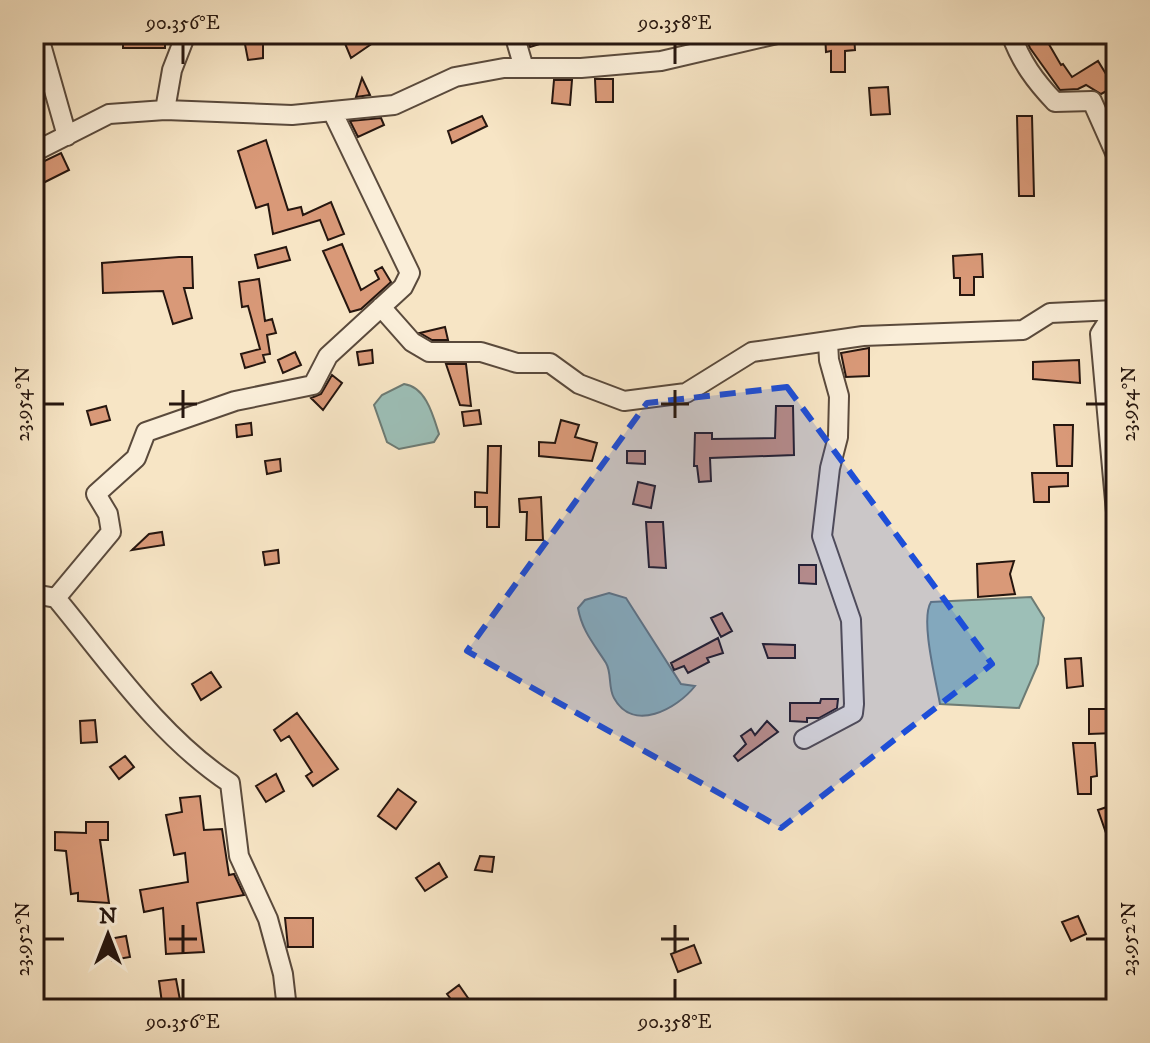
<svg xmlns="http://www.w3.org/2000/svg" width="1150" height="1043" font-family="'IM FELL DW Pica',serif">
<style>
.water{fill:#9dbfb7;stroke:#6d7b74;stroke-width:2}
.building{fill:#d99978;stroke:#26160f;stroke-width:2}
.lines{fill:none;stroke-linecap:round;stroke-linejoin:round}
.minor-casing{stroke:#5a4a3c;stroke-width:22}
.minor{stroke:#faeed9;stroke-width:18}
.marked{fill:#1d4ed8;fill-opacity:0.2;stroke:#1d4ed8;stroke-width:6;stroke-dasharray:16 10;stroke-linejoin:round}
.ticks{fill:none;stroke:#26160f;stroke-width:3}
.neatline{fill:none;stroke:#26160f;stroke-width:3}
.ticks-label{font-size:20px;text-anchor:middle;fill:#26160f}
</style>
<rect width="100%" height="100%" fill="#f7e5c5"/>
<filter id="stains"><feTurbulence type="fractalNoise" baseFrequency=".0025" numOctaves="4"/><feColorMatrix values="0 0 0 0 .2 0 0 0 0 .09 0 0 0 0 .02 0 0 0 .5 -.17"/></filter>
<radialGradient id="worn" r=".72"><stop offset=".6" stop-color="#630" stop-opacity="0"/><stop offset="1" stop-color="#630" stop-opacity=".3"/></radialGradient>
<path class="water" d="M404,384C426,387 433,415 439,434L434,442L399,449L387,442L374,405L382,395Z
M609,593L626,598L681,684L695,686C677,709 633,733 614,698C608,688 612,673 606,663C594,644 582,631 578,608L585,600Z
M1031,597L1044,618L1038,664L1019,708L940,704C936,681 920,619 931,602Z"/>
<path class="building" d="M123,34H165V48H123Z
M243,34H263V58L248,60Z
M341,34H386L351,58Z
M526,34H561L562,37L530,47Z
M825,34H854L855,50L845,51V72H831V51L826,52Z
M1031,34H1043L1061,65L1063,64L1072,77L1098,61L1114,87L1101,94L1086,85L1078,89L1060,90L1030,48L1025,37Z
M362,78L370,95L356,97Z
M595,79H613V102H596Z
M554,80H572L570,105L552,103Z
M888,87L890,114L871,115L869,88Z
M482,116L487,126L452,143L448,131Z
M1017,116H1032L1034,196H1019Z
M381,118L384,125L358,137L350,121Z
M266,140L288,210L301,207L303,215L331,202L344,234L328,240L320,220L273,234L268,204L256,208L238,151Z
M61,153L69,170L41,184L34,166Z
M342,244L361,290L379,279L375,271L382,267L391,282L361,309L350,312L323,251Z
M286,247L290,260L258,268L255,255Z
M982,254L983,277H974V295H960V278H954L953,256Z
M179,257H192L193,288H184L192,318L173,324L163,291L103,293L102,263Z
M259,279L265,321L272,319L276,333L267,335L270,354L263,355L265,362L245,368L241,354L260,349L248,306L242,307L239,282Z
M445,327L448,340H432L420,333Z
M869,348V376L846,377L841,353Z
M372,350L373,363L359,365L357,352Z
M295,352L301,365L283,373L278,360Z
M1079,360L1080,383L1033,379V362Z
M446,364H466L471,406L460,405Z
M332,375L342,383L323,410L311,398L321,394Z
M106,406L110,420L91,425L87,411Z
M776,406H793L794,455L710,458L711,481L699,482L697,466H694L695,433H712V439L775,438Z
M479,410L481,424L464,426L462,412Z
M561,420L579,425L575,437L597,443L592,461L539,456V442L555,443Z
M251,423L252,435L237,437L236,425Z
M1054,425H1073L1072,466H1057Z
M488,446H501L499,527H487V507H475V492L487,493Z
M627,451H645V464L627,463Z
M280,459L281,471L267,474L265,461Z
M1032,473H1068V486L1049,487V502H1034Z
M638,482L655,486L651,508L633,504Z
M541,497L543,540H526L527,512H520L519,499Z
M646,522H663L666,568L649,567Z
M162,532L164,545L132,550L149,534Z
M278,550L279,563L265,565L263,552Z
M1014,561L1010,574L1015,594L978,597L977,564Z
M799,565H816V584L799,583Z
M722,613L732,631L721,637L711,618Z
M718,638L723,653L707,658L709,662L688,673L684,666L674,670L671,663Z
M763,644L795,645V658H768Z
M1081,658L1083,686L1067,688L1065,659Z
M211,672L221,687L201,700L192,684Z
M821,699H838L837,708L819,718H807V722L790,721V703H820Z
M1089,709H1115V733L1089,734Z
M297,713L338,769L313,786L306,776L312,772L289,736L281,741L274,730Z
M95,720L97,742L81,743L80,721Z
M767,721L778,732L738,761L734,756L746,744L741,736L751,729L755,735Z
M1073,743H1095L1097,776L1091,777V794H1078Z
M125,756L134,767L119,779L110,767Z
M276,774L284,791L266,802L256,786Z
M398,789L416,802L396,829L378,816Z
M200,796L204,830L222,829L229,875L234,874L244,895L197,903L204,952L166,954L163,908L144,912L140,890L188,882L185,853L174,855L166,815L182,812L180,798Z
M1116,804V855L1114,856L1098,810Z
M86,822H108V840H100L109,903L78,901V893L71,894L66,851L55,850V832L86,833Z
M480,856L494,857L492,872L475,870Z
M439,863L447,877L425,891L416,878Z
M1078,916L1086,934L1071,941L1062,922Z
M285,918H313V947H288Z
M126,936L130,957L112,960L109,939Z
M694,945L701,963L678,972L671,954Z
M176,979L180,1000L162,1003L159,981Z
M459,985L468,998L456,1006L447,994Z"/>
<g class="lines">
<defs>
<path id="minor" d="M38,34L67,136
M514,34L524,68
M1011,34C1021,62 1035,81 1055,102L1092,101L1116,155
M165,110L172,70L186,34
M34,152L109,114L165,110L292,115L394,105L455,77L504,68H581L661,61L777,34
M381,307L412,342L429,352H481L517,363H550L579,384L624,401L686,393L752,352L863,336L1023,330L1050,313L1115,310
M1116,309L1100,334L1116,512
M34,594L56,598C109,662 160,737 230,783L239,856L268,919L283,974L287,1009
M56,598L111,532L108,514L96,494L136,458L146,432L235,401L313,385L328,356L403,287L410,273L332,111
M804,739L853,713L854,704L851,620L822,536L830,468L838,437L839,396L829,360L828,342"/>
</defs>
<use href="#minor" class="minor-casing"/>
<use href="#minor" class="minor"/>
</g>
<path class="marked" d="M787,387L992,664L781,828L467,651L647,403Z"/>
<path class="ticks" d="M183,44V64M675,44V64M183,390V418M675,390V418M44,404H64M169,404H197M661,404H689M1086,404H1106M183,925V953M675,925V953M44,939H64M169,939H197M661,939H689M1086,939H1106M183,979V999M675,979V999"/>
<rect width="1150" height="1043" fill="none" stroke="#f7e5c5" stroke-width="88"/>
<g transform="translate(108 935)" stroke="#faeed9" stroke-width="6" paint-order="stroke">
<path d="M0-6L14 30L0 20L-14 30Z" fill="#26160f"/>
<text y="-12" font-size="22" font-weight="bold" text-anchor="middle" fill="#26160f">N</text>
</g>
<rect x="44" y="44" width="1062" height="955" class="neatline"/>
<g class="ticks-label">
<text x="183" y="29">90.356°E</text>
<text x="675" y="29">90.358°E</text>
<text transform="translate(22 404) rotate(-90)" y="7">23.954°N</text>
<text transform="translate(1128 404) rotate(-90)" y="7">23.954°N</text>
<text transform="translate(22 939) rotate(-90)" y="7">23.952°N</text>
<text transform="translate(1128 939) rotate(-90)" y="7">23.952°N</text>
<text x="183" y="1028">90.356°E</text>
<text x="675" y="1028">90.358°E</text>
</g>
<rect width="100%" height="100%" filter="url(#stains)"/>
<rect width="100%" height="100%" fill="url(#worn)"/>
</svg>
